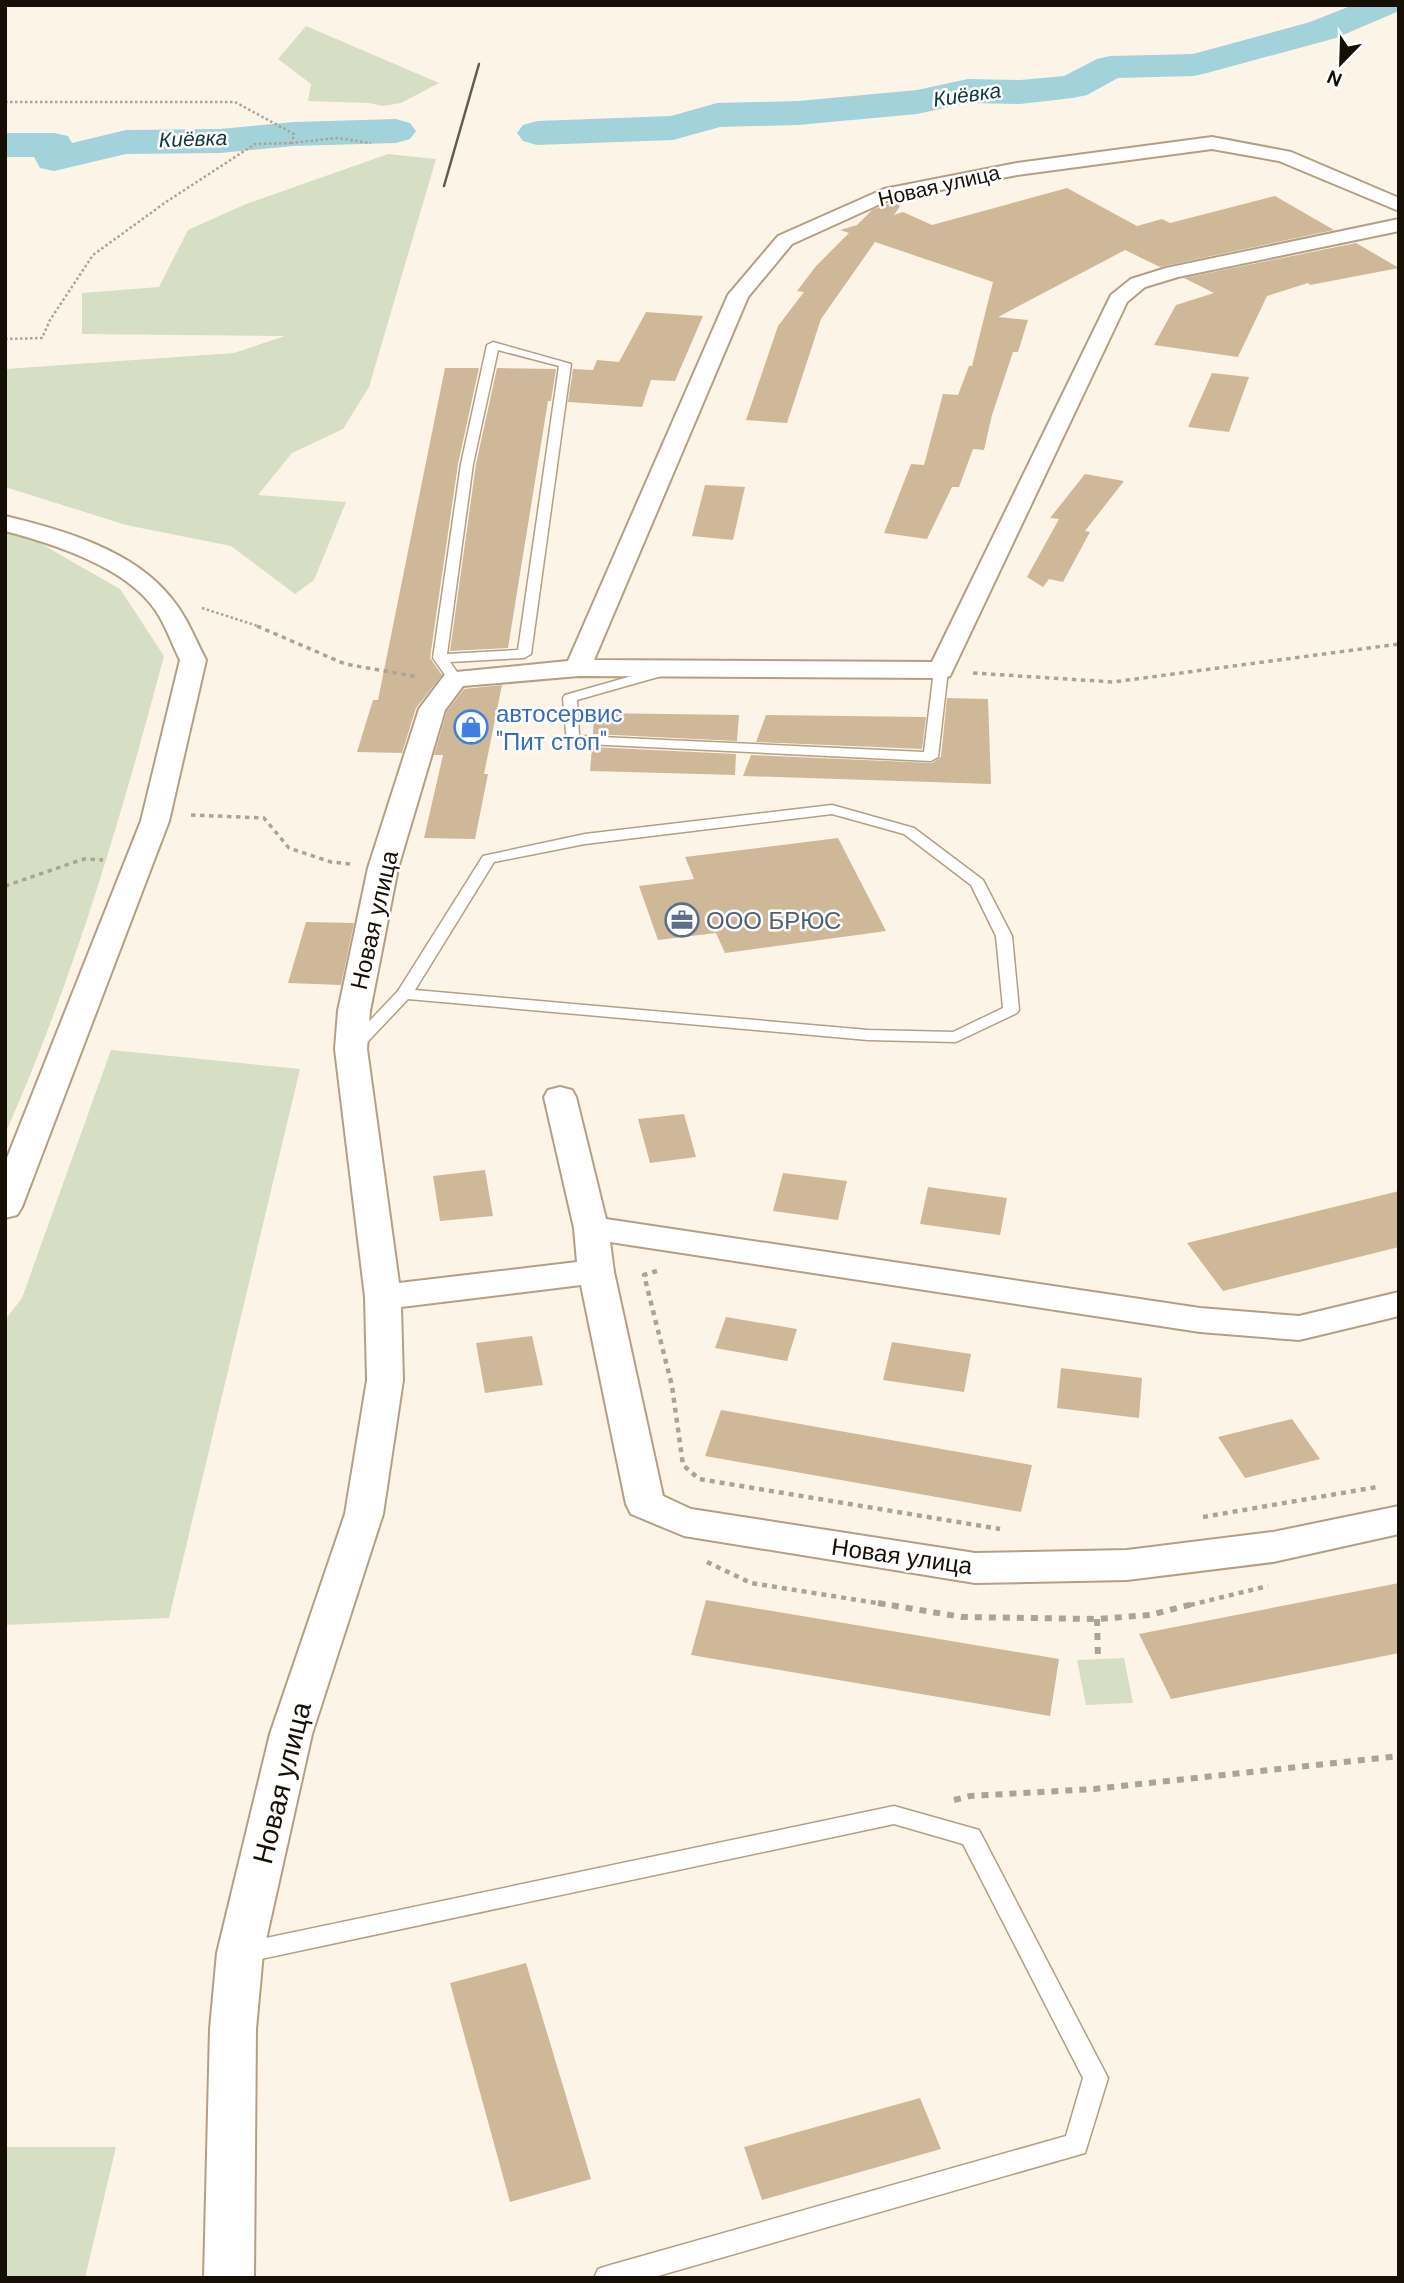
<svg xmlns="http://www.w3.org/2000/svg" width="1404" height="2283" font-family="'DM Sans',sans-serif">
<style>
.green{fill:#d6dec3}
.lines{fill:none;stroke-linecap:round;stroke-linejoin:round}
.river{fill:#a2d3db;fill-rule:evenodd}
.building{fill:#cfb897}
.lane-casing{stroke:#b49f82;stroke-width:3}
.street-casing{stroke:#b49f82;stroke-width:4}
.path-far3{stroke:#aba397;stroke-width:2.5;stroke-dasharray:2.5 2.5;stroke-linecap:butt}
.path-far2{stroke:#aba397;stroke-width:3.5;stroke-dasharray:4.5 4.5;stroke-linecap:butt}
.path-far1{stroke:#aba397;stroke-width:4.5;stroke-dasharray:5 5;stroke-linecap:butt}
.path{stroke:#aba397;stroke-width:6;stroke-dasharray:7 7;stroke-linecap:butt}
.lane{fill:#fff;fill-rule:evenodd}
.street{fill:#fff;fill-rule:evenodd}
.rail{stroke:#635b51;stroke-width:2.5}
.labels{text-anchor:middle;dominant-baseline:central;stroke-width:5;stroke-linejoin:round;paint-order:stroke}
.far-water-label{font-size:21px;font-style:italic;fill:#0a393f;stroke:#fff}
.far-street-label{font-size:21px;fill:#160f05;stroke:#fff}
.shop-label{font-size:24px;fill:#366cbe;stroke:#fff;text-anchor:start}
.street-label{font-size:24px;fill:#160f05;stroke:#fff}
.service-label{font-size:24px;fill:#4e5e75;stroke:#fff;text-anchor:start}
.near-street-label{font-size:28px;fill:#160f05;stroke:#fff}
</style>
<rect width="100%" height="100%" fill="#fdf4e8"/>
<path class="green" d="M306,26L439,83L401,103L383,106L369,103L308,101L311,84L278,59Z
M388,154L436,159L369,387L343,429L292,453L258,495L346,502L314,580L295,594L231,546L126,525L5,487L6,369L234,353L285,336L82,334V293L159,287L188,230L246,204Z
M5,533L38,542L120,589L164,656C121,818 73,981 5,1134Z
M111,1050L300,1069L169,1618L5,1625V1320L22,1298Z
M1124,1658L1133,1703L1086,1705L1077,1660Z
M5,2147H116L85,2278H5Z"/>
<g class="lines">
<path class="river" d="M1353,5H1399V11L1336,38L1207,73L1194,76L1118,78L1087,95L1073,98L1020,104L968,103L917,114L798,125L720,127L673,140L537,145L523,141L517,133L523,125L537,121L671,116L717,103L798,101L917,90L968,79L1020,80L1064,76L1097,59L1110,56L1193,54L1310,22Z
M396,119L410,123L416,131L410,139L396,143L294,146L220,153L126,154L54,171L40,168L34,157H5V133H54L68,136L72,143L126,130L220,129L294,122Z"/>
</g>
<path class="building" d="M1067,188L1137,226L1162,219L1170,223L1275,196L1334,230L1160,267L1125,250L998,317L1028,320L1018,352H1013L992,415L984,450L973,449L959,487H952L927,539L884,533L911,464L924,465L943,394L958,395L969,366H972L993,282L875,242L821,319L787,423L746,420L778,326L804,292L797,291L816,266L849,233L840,230L857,225L872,210L895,201L900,206L894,215L903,212L932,225Z
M1356,243L1399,268L1310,285L1308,283L1267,296L1238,357L1154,345L1176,305L1214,293L1184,278Z
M646,312L703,316L675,381L651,380L642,407L568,402L573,369L593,370L597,360L619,362Z
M445,368H479L458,464L430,658L442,675L416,708L402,753L357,752L373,700H378Z
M497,368L556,369L551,401H548L508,648L450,651L476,464Z
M1212,373L1249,377L1229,432L1188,427Z
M1085,474L1124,481L1085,531L1090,532L1063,582L1049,579L1043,587L1027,577L1059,519L1050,518Z
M705,485L745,487L733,540L692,536Z
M502,685L484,774H488L475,839L424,838L443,755H434L447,711L464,689Z
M947,698L988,699L991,784L743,776L751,755L932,763L941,757Z
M594,713L739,715L737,741L593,734Z
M766,715L926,717L922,749L756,742Z
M592,747L736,754L735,775L590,771Z
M838,838L886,931L725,953L716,933L658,940L639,886L694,879L685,857Z
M306,922L354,923L341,985L288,983Z
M684,1114L696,1157L650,1163L638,1119Z
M485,1170L493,1216L440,1221L433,1176Z
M783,1173L847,1181L838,1220L773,1211Z
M928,1187L1007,1198L1000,1235L920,1224Z
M1399,1191V1247L1223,1291L1187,1243Z
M726,1317L797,1329L787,1361L715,1348Z
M532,1336L543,1385L485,1393L476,1343Z
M892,1342L971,1354L964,1392L883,1380Z
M1061,1368L1142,1378L1139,1418L1057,1408Z
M721,1410L1032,1465L1021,1512L705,1456Z
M1292,1419L1320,1459L1245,1478L1218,1437Z
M1399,1583V1653L1171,1699L1139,1634Z
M706,1600L1059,1659L1050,1716L691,1655Z
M526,1963L591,2179L510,2202L450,1983Z
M920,2098L941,2149L762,2200L744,2147Z"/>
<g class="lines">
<defs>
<path id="lane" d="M493,342L571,364L531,654L524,658L450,662L462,679L455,683L450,682L433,658L461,464L487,345ZM498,350L559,366L518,650L447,654L473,464Z
M667,666L672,667V673L577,700L579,736L924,752L934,670L941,666L948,670L938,757L931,761L567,743L563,698L565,695Z
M832,805L914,828L983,880L1012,936L1019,1010L1017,1013L956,1042L868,1040L408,999L357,1053H345L343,1049L398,991L483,856L585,834ZM832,814L904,834L971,885L996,936L1003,1008L953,1032L868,1030L415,990L494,862L585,844Z
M894,1806L979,1830L1108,2078L1085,2153L651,2278H594L598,2269L607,2266L1066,2136L1083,2078L963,1844L894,1824L242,1963L234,1960L230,1953L234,1946L242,1943Z"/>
<path id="street" d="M1212,137L1291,152L1399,198V211L1279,161L1212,149L1017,175L889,200L792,244L748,297L594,660L932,662L1111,295L1131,279L1166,268L1399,219V231L1178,277L1145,287L1127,302L950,676L941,678L579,676L463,686L445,710L398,868L370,1011L367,1049L399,1283L577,1262L574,1228L544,1097L548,1090L560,1087L572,1090L576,1097L606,1219L1200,1308L1299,1316L1399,1292V1316L1299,1340L1200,1332L610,1242L614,1272L663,1496L691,1509L975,1553L1127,1550L1273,1532L1399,1506V1534L1273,1562L1127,1580L975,1583L684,1536L631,1514L626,1504L581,1285L401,1307L403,1380L383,1514L312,1734L263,1953L256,2029L254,2278H204L210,2029L217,1953L270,1734L345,1514L367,1380L365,1297L335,1049L338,1011L368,868L419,709L446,673L568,661L728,295L778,236L884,189L1017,163Z
M5,516C63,530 134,550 172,599C187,617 195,639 206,660L169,821L22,1207L17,1215L5,1218V1163L141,821L180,660C172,644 166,626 156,611C127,567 54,544 5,531Z"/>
</defs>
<use href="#lane" class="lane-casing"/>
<use href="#street" class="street-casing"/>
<path class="path-far3" d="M5,102H235L294,134L292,143L337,138L371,143
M5,339L42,338L50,320L93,255L166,202L255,144L292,143
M202,608L261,627"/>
<path class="path-far2" d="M257,626L345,664L419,677
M973,673L1113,682L1399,644
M191,815L264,818L289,848L331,862L351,864
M5,886L84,859L103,860"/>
<path class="path-far1" d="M657,1271L644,1275L672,1386L683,1465L699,1479L1000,1529
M1203,1517L1377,1487
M707,1562L751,1583L889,1605
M1190,1605L1268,1586"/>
<path class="path" d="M878,1603L962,1617L1097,1619L1150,1615L1197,1603
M1097,1619L1098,1659
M954,1800L970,1796L1094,1789L1399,1756"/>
<use href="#lane" class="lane"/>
<use href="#street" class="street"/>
<path class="rail" d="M444,186L479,64"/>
</g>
<defs>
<symbol id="shop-ring" viewBox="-11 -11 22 22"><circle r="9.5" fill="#fff" stroke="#3f7fe0" stroke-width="1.5"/><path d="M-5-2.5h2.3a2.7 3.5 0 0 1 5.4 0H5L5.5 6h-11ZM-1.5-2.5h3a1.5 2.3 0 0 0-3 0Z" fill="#3f7fe0"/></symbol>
<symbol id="office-ring" viewBox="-11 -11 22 22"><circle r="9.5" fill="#fff" stroke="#5c6f8a" stroke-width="1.5"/><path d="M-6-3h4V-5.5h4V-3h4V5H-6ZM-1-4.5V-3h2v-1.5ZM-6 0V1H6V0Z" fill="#5c6f8a"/></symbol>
</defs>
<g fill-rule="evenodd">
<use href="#shop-ring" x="452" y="708" width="38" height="38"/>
<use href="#office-ring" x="663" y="901" width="38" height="38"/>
</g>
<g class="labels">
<g class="far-water-label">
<text transform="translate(967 95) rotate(-8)">Киёвка</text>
<text transform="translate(193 139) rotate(-2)">Киёвка</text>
</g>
<g class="far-street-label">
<text transform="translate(939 186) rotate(-13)">Новая улица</text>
</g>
<g class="shop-label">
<text x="496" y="713">автосервис<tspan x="496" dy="28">"Пит стоп"</tspan></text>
</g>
<g class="street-label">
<text transform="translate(374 920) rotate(-77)">Новая улица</text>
<text transform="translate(902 1556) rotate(8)">Новая улица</text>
</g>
<g class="service-label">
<text x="706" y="920">ООО БРЮС</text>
</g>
<g class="near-street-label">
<text transform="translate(282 1783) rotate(-76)">Новая улица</text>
</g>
</g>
<rect width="1404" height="2283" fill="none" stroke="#160f05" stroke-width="14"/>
<g transform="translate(1341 63) rotate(203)" stroke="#ffffff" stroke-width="5" paint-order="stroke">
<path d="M0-5L12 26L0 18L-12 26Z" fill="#160f05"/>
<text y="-10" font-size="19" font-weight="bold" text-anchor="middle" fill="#160f05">N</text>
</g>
</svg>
